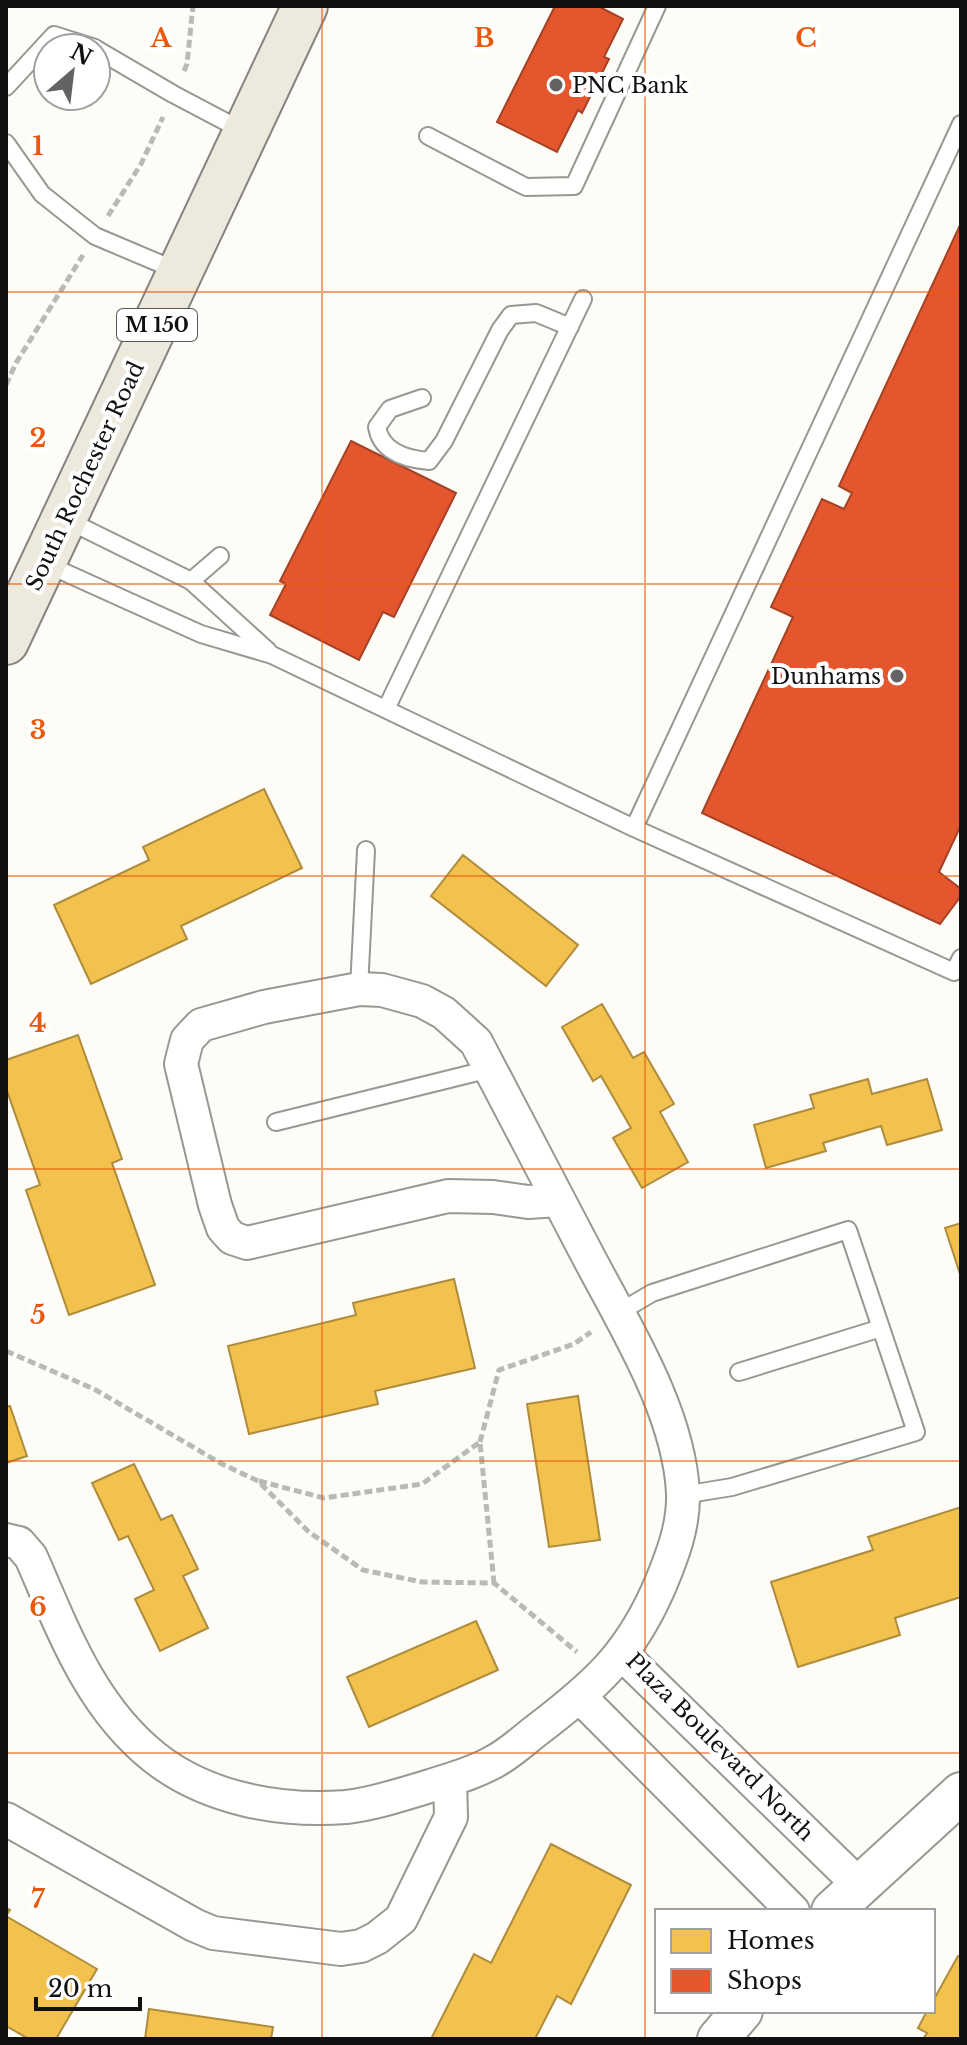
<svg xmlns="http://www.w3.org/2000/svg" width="967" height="2045" font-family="'Libre Baskerville',serif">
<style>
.homes{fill:#f2c14e;stroke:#ae8c3c;stroke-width:2}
.shops{fill:#e4572e;stroke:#a54225;stroke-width:2}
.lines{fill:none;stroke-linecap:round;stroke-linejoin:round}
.service-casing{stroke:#979795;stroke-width:20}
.minor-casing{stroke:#979795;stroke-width:36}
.tertiary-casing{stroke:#979795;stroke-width:44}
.primary-casing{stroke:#858482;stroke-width:48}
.path{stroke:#b9b9b8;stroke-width:5;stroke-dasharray:8 4;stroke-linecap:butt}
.service{stroke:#fffffe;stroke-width:16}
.minor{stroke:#fffffe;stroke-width:32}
.tertiary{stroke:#fffffe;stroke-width:40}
.primary{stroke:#ede9dc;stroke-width:44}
.grid{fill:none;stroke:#e8590c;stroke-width:2;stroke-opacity:0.55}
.poi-dot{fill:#646362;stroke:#fff;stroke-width:3}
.labels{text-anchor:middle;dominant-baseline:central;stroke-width:8;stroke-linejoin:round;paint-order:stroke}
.shield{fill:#fff;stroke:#585858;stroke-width:2}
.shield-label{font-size:20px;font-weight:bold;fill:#111}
.poi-label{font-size:22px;fill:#111;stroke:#fff;text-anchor:start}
.street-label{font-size:22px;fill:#111;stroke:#fff}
.grid-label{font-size:26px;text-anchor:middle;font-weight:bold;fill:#e8590c;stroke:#fff;stroke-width:8;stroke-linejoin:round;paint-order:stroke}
</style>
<rect width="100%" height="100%" fill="#fdfcf7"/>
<path class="homes" d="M264,789L302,868L181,926L187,939L91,984L54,905L149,860L143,847Z
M463,855L578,945L546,986L431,896Z
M602,1004L633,1058L644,1052L674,1104L660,1112L688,1162L642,1188L613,1138L631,1128L601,1076L593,1081L562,1027Z
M78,1035L122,1159L112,1163L155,1285L69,1315L26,1190L40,1185L6,1088V1060Z
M868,1079L872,1094L927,1079L942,1130L887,1145L881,1126L823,1143L826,1151L766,1168L754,1125L814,1108L810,1095Z
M961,1223V1277L945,1228Z
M454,1279L475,1368L375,1391L378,1404L249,1434L228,1346L356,1315L353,1303Z
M578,1396L600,1540L549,1547L527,1404Z
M10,1406L27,1456L6,1463V1407Z
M134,1464L161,1520L172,1515L198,1569L183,1576L208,1628L160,1651L135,1599L154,1590L128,1536L119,1540L92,1483Z
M961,1507V1597L895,1618L900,1635L798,1667L771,1582L873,1550L868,1537Z
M476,1621L498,1670L369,1727L347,1677Z
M551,1844L631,1885L571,2004L557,1996L535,2039H431L474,1954L491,1963Z
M6,1908L10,1910L6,1916L97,1969L56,2039H29L6,2026Z
M958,1956L961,1958V2039H923L927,2033L918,2028L927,2011H933V2001Z
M149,2009L273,2027L271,2039H145Z"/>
<path class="shops" d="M555,6H598L623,19L604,57L609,59L582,113L578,110L557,152L497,122Z
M961,223V825L939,872L961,889V896L940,924L702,813L793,617L771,607L822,499L844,509L852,493L839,486Z
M351,441L456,493L394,617L383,612L359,660L270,615L286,584L280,581Z"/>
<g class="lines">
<defs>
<path id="service" d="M96,49L173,94L245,132
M6,87L54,35L95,48
M428,136L526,187L574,186L657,6
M6,143L42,194L95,236L180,272
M422,398L390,409L377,427C381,452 406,459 429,461L444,441L500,330L511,315L536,313L570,327
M65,519L191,581L268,651
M44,563L201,634L272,655L634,828L954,972L961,958
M191,581L220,556
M386,709L583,299
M634,828L961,124
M359,989L366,850
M276,1122L490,1069
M618,1313L652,1293L848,1230L916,1432L732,1487L683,1495
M739,1372L881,1328"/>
<path id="minor" d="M6,1540L19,1543L31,1557C63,1630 90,1706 154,1757C207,1799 280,1812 346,1807C374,1804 403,1794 430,1786C452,1779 477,1772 497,1760C511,1752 524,1740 537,1730C597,1684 631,1654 661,1583C673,1554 684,1525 683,1493C679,1411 624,1325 587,1254C550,1183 513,1113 476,1042L444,1013L422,1001L382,990L359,989L264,1007L201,1025L187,1040L181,1064L215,1205L223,1228L232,1238L247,1243L448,1196L493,1197L528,1202L558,1200
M621,1653L859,1885
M580,1697L793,1911
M6,1819L194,1925L213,1933L341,1949L361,1946L377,1938L401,1919L451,1817L450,1780"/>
<path id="tertiary" d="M832,1911L961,1793
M718,2039L742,2011"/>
<path id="primary" d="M6,642L305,6"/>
</defs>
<use href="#service" class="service-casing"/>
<use href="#minor" class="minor-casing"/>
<use href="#tertiary" class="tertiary-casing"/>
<use href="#primary" class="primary-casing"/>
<path class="path" d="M184,71L187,64L193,6
M108,216L141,164L163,117
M6,385L16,363L83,255
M6,1351L94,1389L222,1464L258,1481L309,1532L363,1570L422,1582L494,1583L577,1652
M480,1442L499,1370L574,1344L591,1332
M259,1481L324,1498L422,1484L480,1442L494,1583"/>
<use href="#service" class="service"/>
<use href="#minor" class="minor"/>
<use href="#tertiary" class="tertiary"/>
<use href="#primary" class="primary"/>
</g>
<path class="grid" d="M322,6V2039M645,6V2039M6,292H961M6,584H961M6,876H961M6,1169H961M6,1461H961M6,1753H961"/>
<g class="poi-dot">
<circle cx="556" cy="85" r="8"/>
<circle cx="897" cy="676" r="8"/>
</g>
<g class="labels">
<rect class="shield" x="117" y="309" width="80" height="32" rx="6"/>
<g class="shield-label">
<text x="157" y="325">M 150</text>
</g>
<g class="poi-label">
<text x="572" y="85">PNC Bank</text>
<text x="881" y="676" text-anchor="end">Dunhams</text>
</g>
<g class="street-label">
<text transform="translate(85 476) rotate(-65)">South Rochester Road</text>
<text transform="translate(720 1747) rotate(45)">Plaza Boulevard North</text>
</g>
</g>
<g class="grid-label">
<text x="161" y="47">A</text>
<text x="484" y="47">B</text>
<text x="806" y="47">C</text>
<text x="38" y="155">1</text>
<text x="38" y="447">2</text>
<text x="38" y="739">3</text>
<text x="38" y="1032">4</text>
<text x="38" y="1324">5</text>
<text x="38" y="1616">6</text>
<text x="38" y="1908">7</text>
</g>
<rect width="967" height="2045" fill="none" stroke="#111111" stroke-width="16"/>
<rect x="655" y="1909" width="280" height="104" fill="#ffffff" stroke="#a0a0a0" stroke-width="2"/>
<rect x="671" y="1929" width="40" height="24" fill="#f2c14e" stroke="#a0a0a0" stroke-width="2"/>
<text x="727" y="1949" font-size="24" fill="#111111">Homes</text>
<rect x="671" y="1969" width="40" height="24" fill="#e4572e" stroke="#a0a0a0" stroke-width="2"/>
<text x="727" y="1989" font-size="24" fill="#111111">Shops</text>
<g transform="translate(72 72) rotate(28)"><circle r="38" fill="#ffffff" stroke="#a0a0a0" stroke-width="2"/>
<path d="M0-6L14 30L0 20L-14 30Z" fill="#646362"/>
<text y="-12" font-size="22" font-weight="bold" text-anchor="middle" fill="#111111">N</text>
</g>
<path d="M36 1997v12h104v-12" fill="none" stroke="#111111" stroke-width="4"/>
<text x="48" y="1997" font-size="24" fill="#111111" stroke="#ffffff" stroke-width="6" paint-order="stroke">20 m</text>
</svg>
